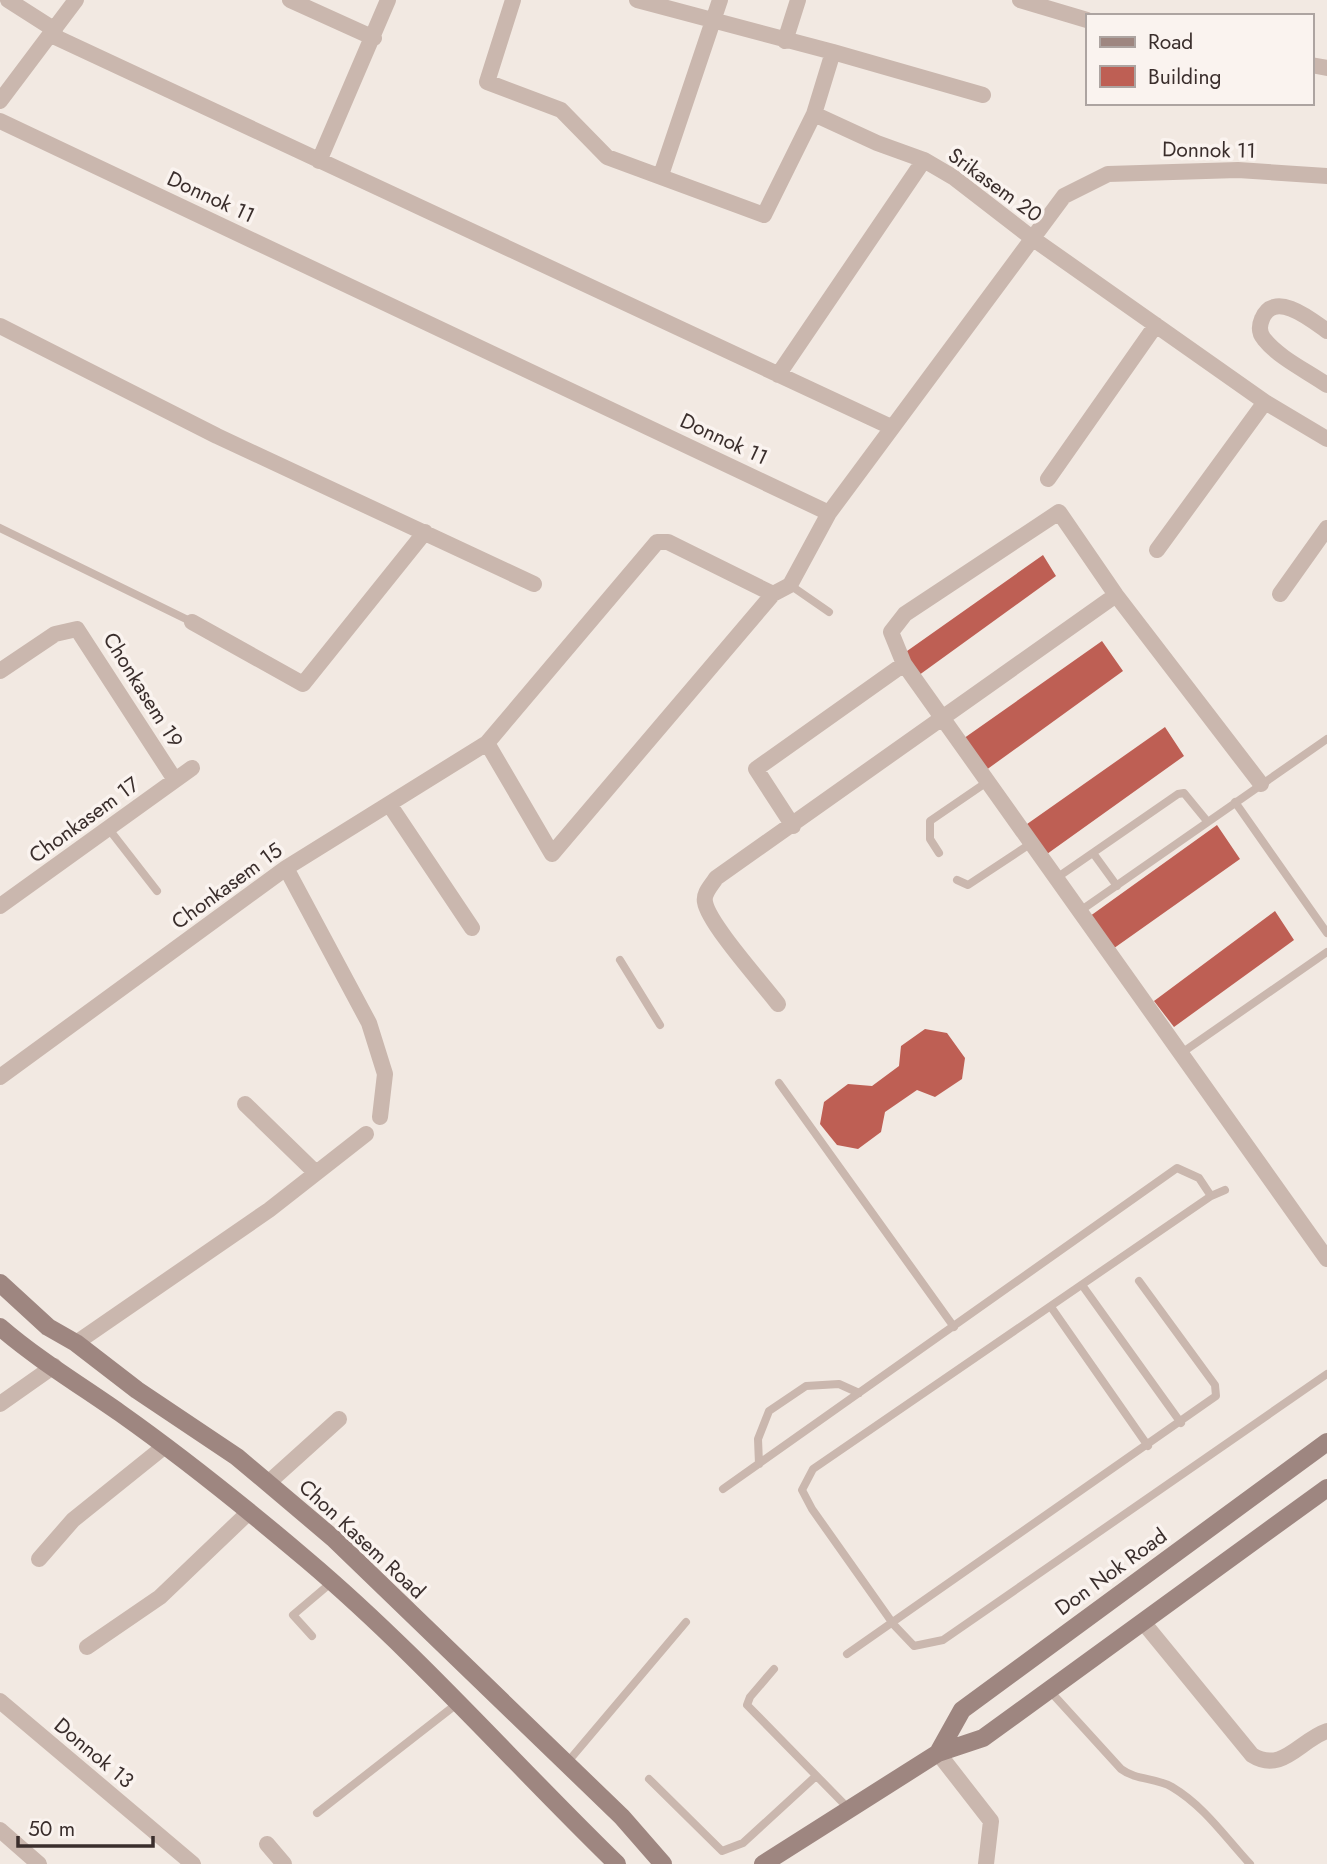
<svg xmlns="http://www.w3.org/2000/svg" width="1327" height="1864" font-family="Jost,sans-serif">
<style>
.building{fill:#be5f54}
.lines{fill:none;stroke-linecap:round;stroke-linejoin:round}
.service{stroke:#cab7ae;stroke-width:8}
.minor{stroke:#cab7ae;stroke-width:16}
.secondary{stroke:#9e8680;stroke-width:18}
.labels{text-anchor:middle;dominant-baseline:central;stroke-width:7;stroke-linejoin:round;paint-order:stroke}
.street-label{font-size:21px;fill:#3a2e2c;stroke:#faf3ef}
</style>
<rect width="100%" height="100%" fill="#f2e9e2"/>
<path class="building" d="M1043,555L1056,576L915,678L900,656Z
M1102,641L1123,671L982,773L960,741Z
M1165,727L1184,756L1040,859L1020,829Z
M1217,825L1240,859L1110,951L1086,919Z
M1275,911L1294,940L1174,1027L1154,1001Z
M925,1029L947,1033L965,1058L962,1079L935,1097L917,1090L885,1112L881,1132L858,1149L837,1145L820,1124L824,1102L848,1084L872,1086L899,1066L901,1046Z"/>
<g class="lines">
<path class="service" d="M0,528L192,622
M790,585L829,612
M1235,802L1327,933
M108,828L157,891
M939,853L930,839V821L987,782
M1093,853L1117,886
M1055,879L1178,794L1184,793L1207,821
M957,880L968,885L1030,844
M1080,911L1327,739
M620,960L660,1025
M1183,1052L1327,952
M779,1083L954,1327
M1225,1190L1211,1196L813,1469L802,1490L812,1509L894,1625L914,1646L943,1640L1327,1374
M1082,1285L1181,1423
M1051,1307L1148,1446
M759,1464L758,1439L769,1411L806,1386L839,1384L859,1393
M723,1489L1177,1168L1199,1178L1211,1196
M312,1636L293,1615L332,1582
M847,1654L1216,1396L1215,1385L1139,1281
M774,1669L750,1697L747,1705L849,1809
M1049,1690L1121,1769C1137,1781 1155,1777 1172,1787C1204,1806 1225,1837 1250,1864
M566,1764L686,1622
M649,1779L722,1851L743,1843L816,1776
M317,1813L458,1703"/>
<path class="minor" d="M8,0L55,30
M290,0L374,38
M513,0L487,82L561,110L607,157L764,215L814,114
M637,0L833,52L814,114L877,143L924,160L953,177L1032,238L1265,402L1327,439
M1020,0L1087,20
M51,35L891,427
M785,41L798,0
M833,52L983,95
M1311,65L1327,68
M0,101L76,0
M0,121L829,513L1064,196L1108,174L1238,170L1327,176
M319,161L388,0
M661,175L720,0
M0,326L217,436L534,584
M1327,331C1312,320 1274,289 1262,319C1259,326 1259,333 1264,339C1279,358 1307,371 1327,385
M778,375L924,160
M1048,479L1156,325
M657,542H668L773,594L552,854L487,743Z
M1157,550L1265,402
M773,594L790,585L829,513
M1280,594L1327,528
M192,622L303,684L425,532
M0,671L55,634L77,629L175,780
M1261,784L1116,595L1059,512L905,614L891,632L904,664L1327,1259
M389,804L472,928
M793,826L756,769L904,664
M286,868L369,1023L385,1074L380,1117
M0,906L192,768
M778,1004C763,984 708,923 705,902C703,893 712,885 716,878L1116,595
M0,1077L286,868L487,743
M245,1104L316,1173
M76,1343L269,1210L366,1134
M0,1404L54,1366
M268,1483L339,1419
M39,1559L73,1520L165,1446
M1143,1622L1252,1755C1282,1774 1300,1740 1327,1731
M87,1647L160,1597L249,1512
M0,1701L193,1864
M938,1753L991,1821L986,1864
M0,1830L39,1864
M267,1844L284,1864"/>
<path class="secondary" d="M0,1283L48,1327L76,1343L137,1390L237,1457L333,1538L622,1817L663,1864
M0,1327C37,1359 80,1385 120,1413C185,1459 247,1509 307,1560C418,1654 513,1763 617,1864
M938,1753L962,1710L1327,1442
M763,1864L938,1753L983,1738L1327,1488"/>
</g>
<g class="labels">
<g class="street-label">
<text transform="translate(1209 150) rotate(1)">Donnok 11</text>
<text transform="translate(995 185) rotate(36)">Srikasem 20</text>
<text transform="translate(211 197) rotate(25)">Donnok 11</text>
<text transform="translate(724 439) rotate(25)">Donnok 11</text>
<text transform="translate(143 690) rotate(58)">Chonkasem 19</text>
<text transform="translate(84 820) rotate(-36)">Chonkasem 17</text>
<text transform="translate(227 886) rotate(-36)">Chonkasem 15</text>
<text transform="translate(362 1539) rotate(43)">Chon Kasem Road</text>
<text transform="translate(1111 1572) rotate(-36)">Don Nok Road</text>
<text transform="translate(94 1753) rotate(40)">Donnok 13</text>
</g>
</g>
<rect x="1086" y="14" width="228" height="91" fill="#faf3ef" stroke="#ada4a1" stroke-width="2"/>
<rect x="1100" y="37" width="35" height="10" fill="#9e8680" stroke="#ada4a1" stroke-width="2"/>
<text x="1148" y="49" font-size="21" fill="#3a2e2c">Road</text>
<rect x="1100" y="66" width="35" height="21" fill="#be5f54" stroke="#ada4a1" stroke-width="2"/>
<text x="1148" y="84" font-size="21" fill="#3a2e2c">Building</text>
<path d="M18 1836v10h135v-10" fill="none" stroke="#3a2e2c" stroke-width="3.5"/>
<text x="28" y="1836" font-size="21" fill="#3a2e2c" stroke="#faf3ef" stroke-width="5" paint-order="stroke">50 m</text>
</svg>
